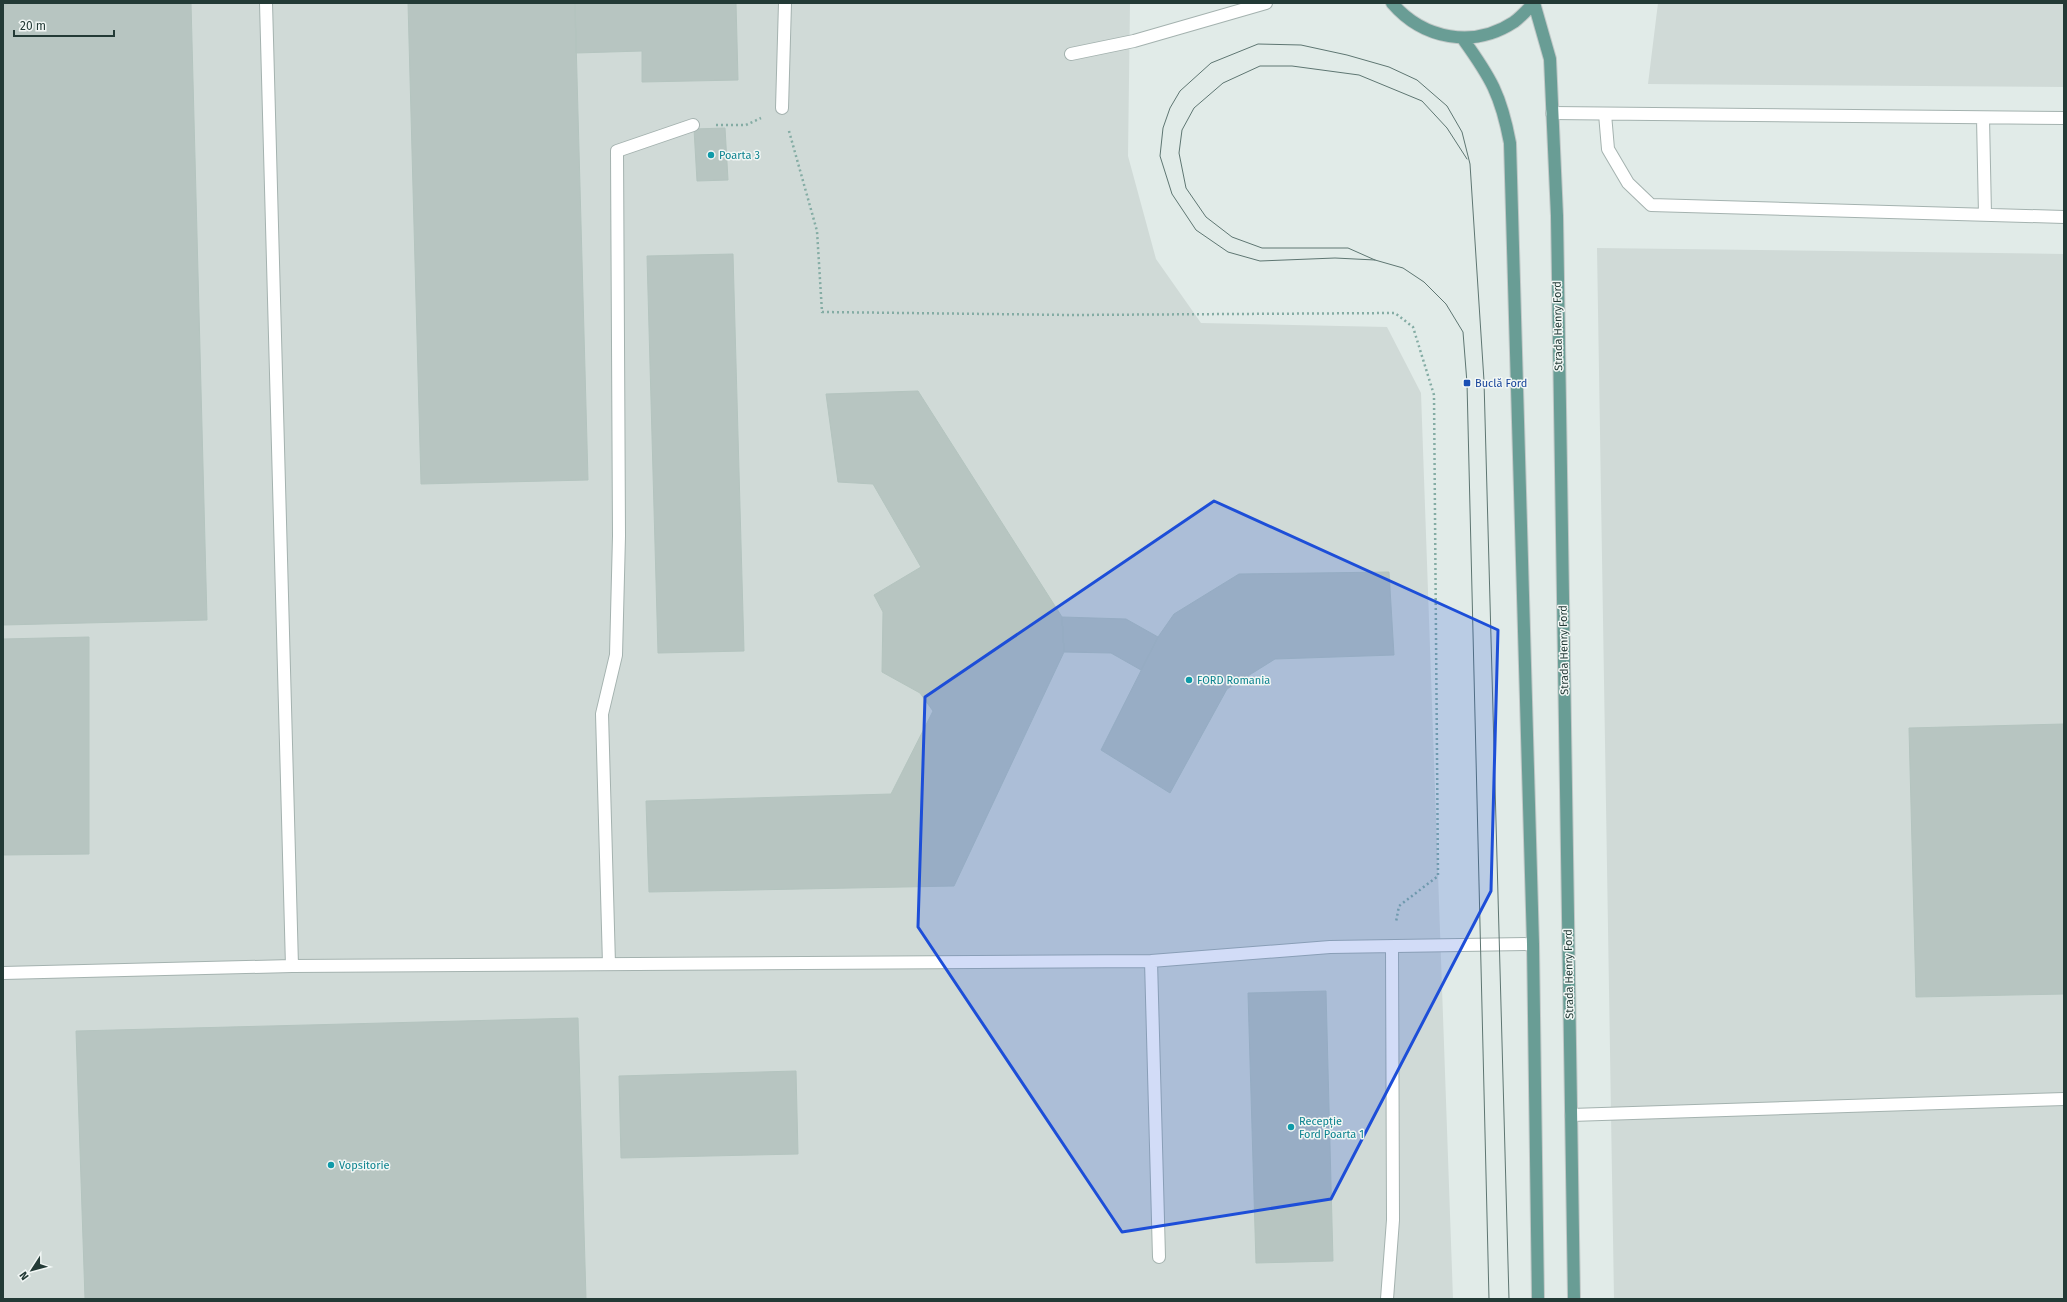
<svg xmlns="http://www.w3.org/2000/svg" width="2067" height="1302" font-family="'Fira Sans',sans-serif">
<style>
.built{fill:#d0dad7}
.building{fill:#b7c5c1;stroke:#b4c4bf}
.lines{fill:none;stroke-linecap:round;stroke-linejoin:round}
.lane-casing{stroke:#a4b2af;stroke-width:14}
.primary-casing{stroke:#c1c8c7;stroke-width:14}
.path{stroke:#84aca4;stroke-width:2.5;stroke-dasharray:2 3;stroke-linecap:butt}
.lane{stroke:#fff;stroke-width:12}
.primary{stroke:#699d95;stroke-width:12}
.tram{stroke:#5e7672;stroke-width:1}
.marked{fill:#1d4ed8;fill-opacity:0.2;stroke:#1d4ed8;stroke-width:3;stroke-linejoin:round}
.culture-dot{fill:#0f9aa8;stroke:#f2f7f5;stroke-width:1.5}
.transit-dot{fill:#1a4fb4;stroke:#f2f7f5;stroke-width:1.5}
.labels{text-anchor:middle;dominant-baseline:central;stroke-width:3;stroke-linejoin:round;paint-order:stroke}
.culture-label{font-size:11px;fill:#0d838f;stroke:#f2f7f5;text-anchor:start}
.street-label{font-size:11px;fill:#233a36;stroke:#f2f7f5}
.transit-label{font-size:11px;fill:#164399;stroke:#f2f7f5;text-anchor:start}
</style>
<rect width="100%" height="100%" fill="#e1ebe8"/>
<path class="built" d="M3,3H1130L1128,156L1156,259L1201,323L1387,327L1421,393L1453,1299H3Z
M1658,3H2064V87L1648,84Z
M1597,248L2064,254V1299H1614Z"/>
<path class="building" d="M3,3H191L207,620L3,625Z
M408,3H575L588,480L421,484Z
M575,3H736L738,80L642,82V51L576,53Z
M725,128L728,180L697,181L694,129Z
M733,254L744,651L658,653L647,256Z
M918,391L1062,617L1064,652L954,886L649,892L646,801L891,794L933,711L920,693L882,672L883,612L874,595L921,567L873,484L838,482L826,394Z
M1389,572L1394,655L1275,659L1227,689L1170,793L1101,750L1158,637L1174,614L1239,574Z
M1062,617L1126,619L1158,637L1141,670L1111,653L1064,652Z
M89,637V854L3,855V639Z
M2064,724V994L1916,997L1909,728Z
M1326,991L1333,1261L1256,1263L1248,993Z
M578,1018L586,1299H85L76,1031Z
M796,1071L798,1154L621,1158L619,1076Z"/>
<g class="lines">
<defs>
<path id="lane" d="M266,3L292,966
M1071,54L1134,41L1266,3
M782,108L785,3
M1552,113L2064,118
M1605,114L1608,149L1628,183L1651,205L2064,217
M1983,118L1985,215
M1151,961L1159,1257
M609,964L602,714L616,655L619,536L617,151L693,125
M3,973L292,966L1151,961L1330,947L1533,944
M1571,1115L2064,1099
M1387,1299L1393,1220L1392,947"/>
<path id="primary" d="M1392,3C1423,39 1473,49 1514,22C1521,17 1528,9 1534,3
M1534,3L1550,59L1557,216L1574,1299
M1463,39C1491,78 1501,95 1510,143L1533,944L1538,1299"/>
</defs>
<use href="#lane" class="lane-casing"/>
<use href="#primary" class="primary-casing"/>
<path class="path" d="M716,125H746L761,118
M789,131L817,231L822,312L1072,315L1395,313L1413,327L1434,395L1438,876L1399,906L1396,922"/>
<use href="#lane" class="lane"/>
<use href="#primary" class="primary"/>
<path class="tram" d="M1467,159L1447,128L1422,101L1359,75L1292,66H1260L1223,83L1194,108L1182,130L1179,153L1186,188L1206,217L1232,237L1262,248H1348L1375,260L1403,268L1424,282L1446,304L1463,332L1467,383L1489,1299
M1375,260L1335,258L1260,261L1228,252L1196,230L1172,194L1160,156L1163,128L1170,108L1180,91L1211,63L1258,44L1301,45L1347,55L1389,67L1417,80L1447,106L1462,132L1470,164L1484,381L1509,1299"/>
</g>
<path class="marked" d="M1214,501L1498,630L1491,891L1331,1199L1122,1232L918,927L925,697Z"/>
<g class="culture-dot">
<circle cx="711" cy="155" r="4"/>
<circle cx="1189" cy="680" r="4"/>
<circle cx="1291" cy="1127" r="4"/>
<circle cx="331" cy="1165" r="4"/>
</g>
<rect class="transit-dot" x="1463" y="379" width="8" height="8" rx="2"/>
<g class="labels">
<g class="culture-label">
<text x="719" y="155">Poarta 3</text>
<text x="1197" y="680">FORD Romania</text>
<text x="1299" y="1121">Recepție<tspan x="1299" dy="13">Ford Poarta 1</tspan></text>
<text x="339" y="1165">Vopsitorie</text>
</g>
<g class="street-label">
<text transform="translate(1558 326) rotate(-91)">Strada Henry Ford</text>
<text transform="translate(1564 650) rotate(-91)">Strada Henry Ford</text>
<text transform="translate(1569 974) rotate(-91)">Strada Henry Ford</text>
</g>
<g class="transit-label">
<text x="1475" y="383">Buclă Ford</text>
</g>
</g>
<rect width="2067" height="1302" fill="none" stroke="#233a36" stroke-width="8"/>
<g transform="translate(32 1270) rotate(234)" stroke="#f2f7f5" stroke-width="3" paint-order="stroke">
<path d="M0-3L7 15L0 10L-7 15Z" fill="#233a36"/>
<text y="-6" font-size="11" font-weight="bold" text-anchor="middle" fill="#233a36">N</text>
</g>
<path d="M14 30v6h100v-6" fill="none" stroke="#233a36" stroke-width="2"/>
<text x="20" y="30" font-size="12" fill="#233a36" stroke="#f2f7f5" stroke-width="3" paint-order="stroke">20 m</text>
</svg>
